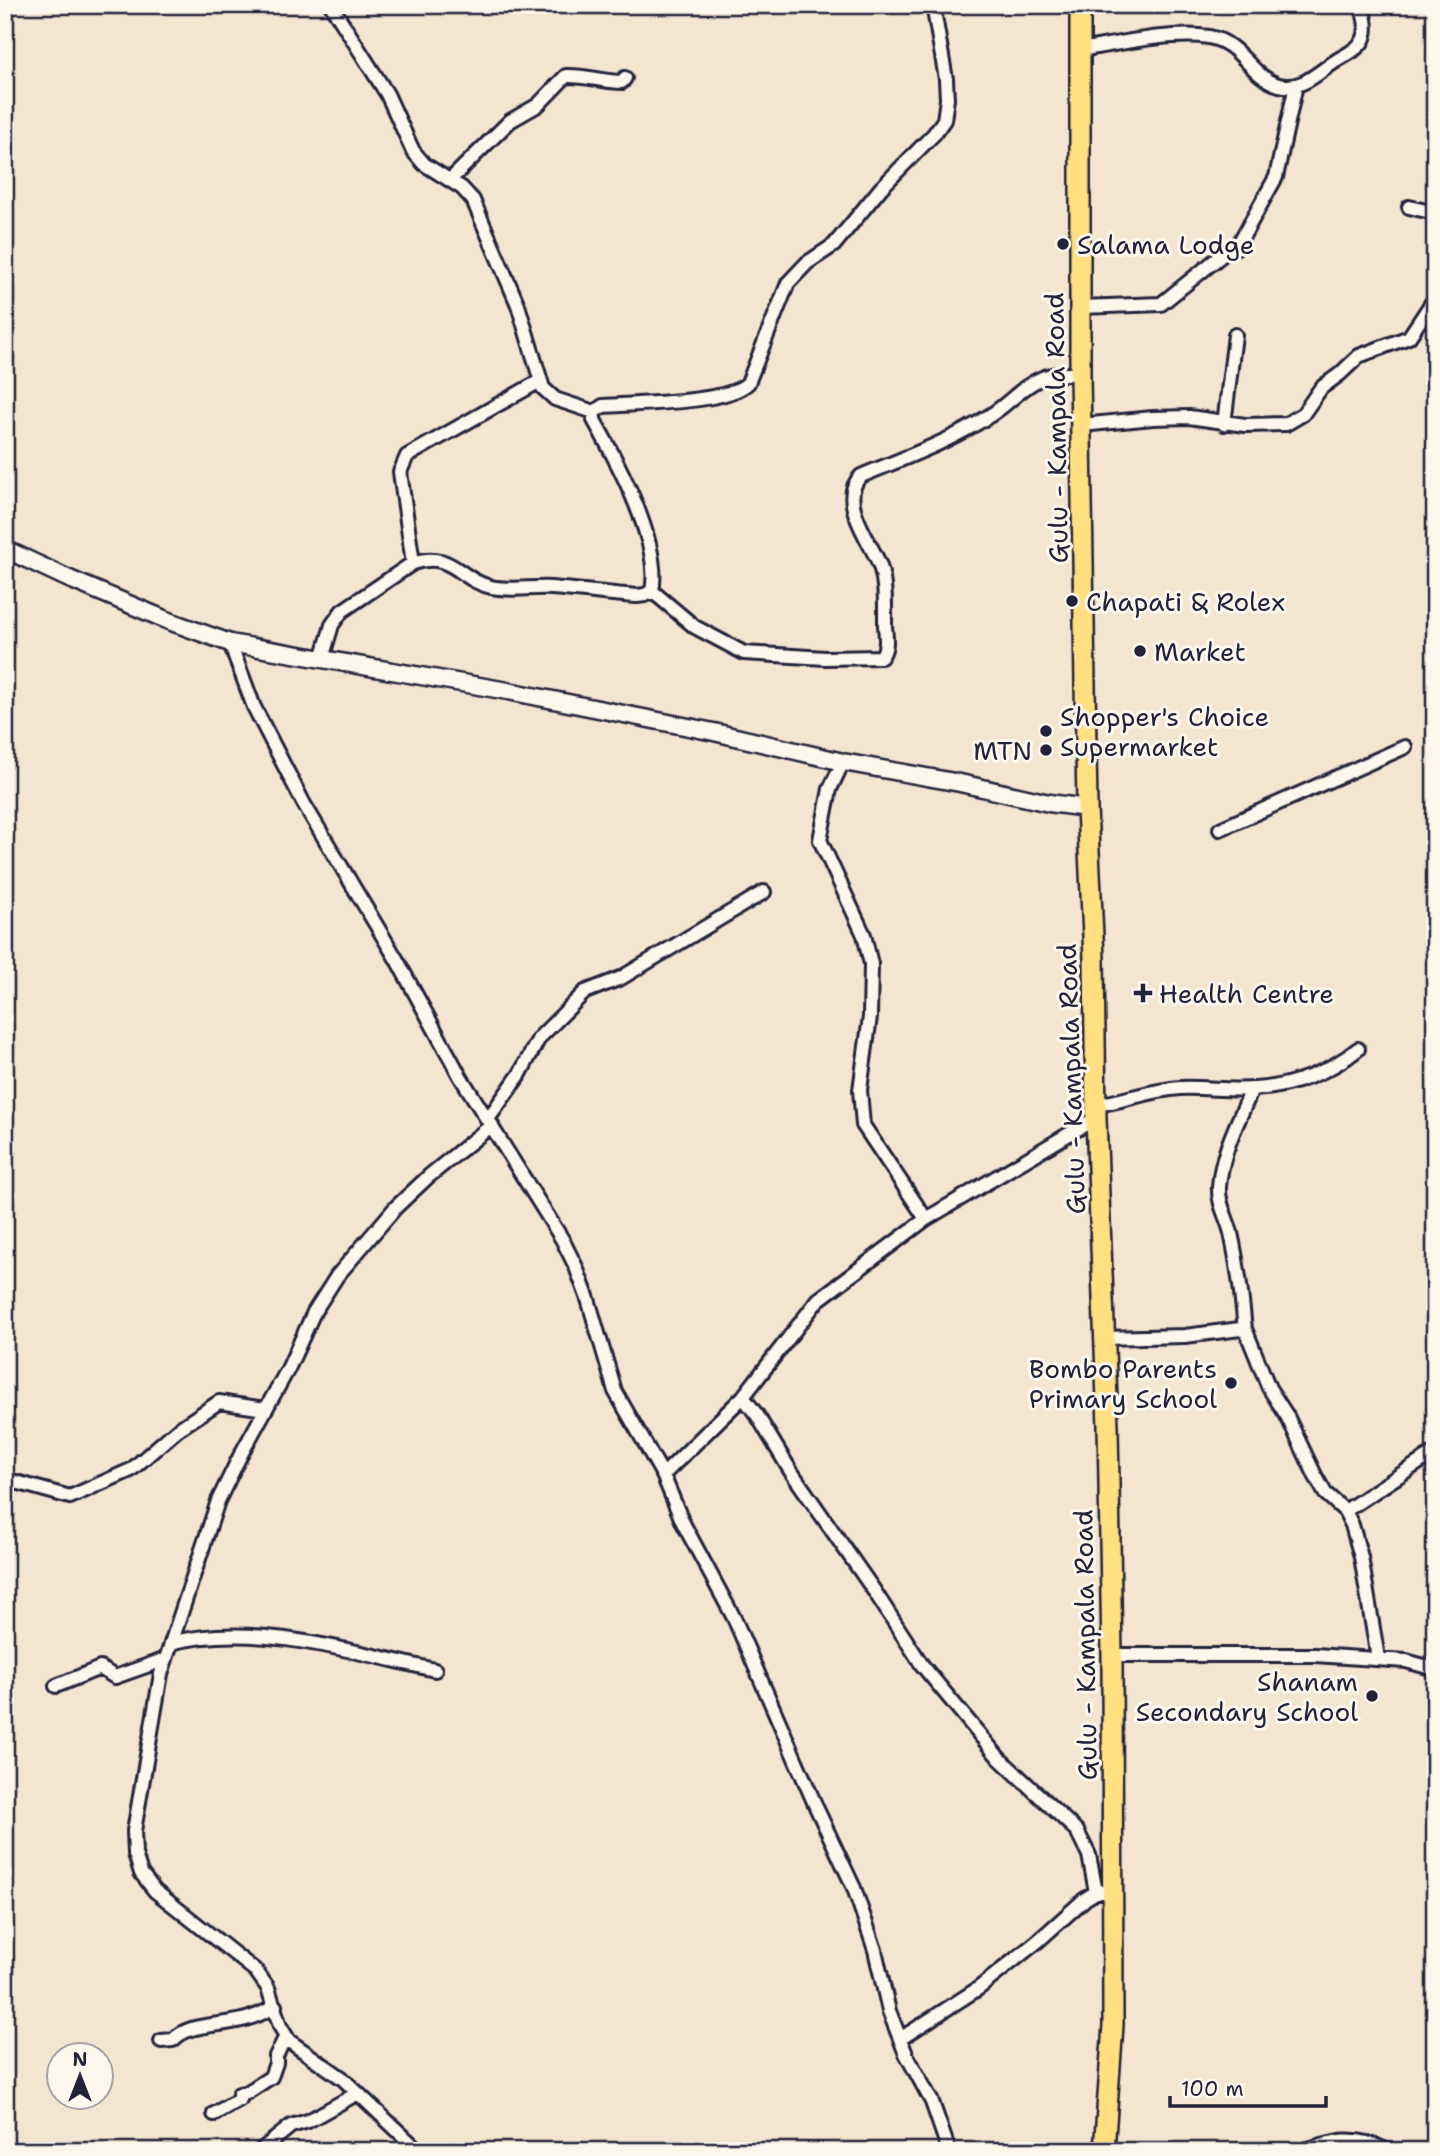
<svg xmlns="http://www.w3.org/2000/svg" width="1440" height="2156" font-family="'Shantell Sans',sans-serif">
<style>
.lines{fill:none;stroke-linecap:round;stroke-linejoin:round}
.minor-casing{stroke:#22223b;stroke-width:18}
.tertiary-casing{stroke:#22223b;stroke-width:21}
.primary-casing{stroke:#22223b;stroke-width:24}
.minor{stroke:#fbf7ec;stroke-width:12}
.tertiary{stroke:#fbf7ec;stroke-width:16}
.primary{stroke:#ffdf80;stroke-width:19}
.poi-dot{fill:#22223b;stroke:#fbf7ec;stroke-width:2.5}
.labels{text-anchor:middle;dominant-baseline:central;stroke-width:6;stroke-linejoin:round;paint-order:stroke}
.poi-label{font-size:26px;fill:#22223b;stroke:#fbf7ec;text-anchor:start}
.street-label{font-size:26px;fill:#22223b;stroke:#fbf7ec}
</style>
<rect width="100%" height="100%" fill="#f4e5d1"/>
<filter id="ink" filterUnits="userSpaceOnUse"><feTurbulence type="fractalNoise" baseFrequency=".0143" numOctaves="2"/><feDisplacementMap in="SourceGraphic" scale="14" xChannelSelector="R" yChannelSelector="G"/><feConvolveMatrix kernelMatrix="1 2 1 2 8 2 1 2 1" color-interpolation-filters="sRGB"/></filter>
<g filter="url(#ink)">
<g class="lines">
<defs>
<path id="minor" d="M331,5L387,94L413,151L424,164L462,188L473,200L518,305L543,388L555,399L594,412
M1080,50C1116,44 1173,31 1209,37C1242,43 1249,76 1279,85C1302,91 1318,72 1336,61C1345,55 1356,51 1362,42C1369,31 1365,17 1361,5
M451,179L510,121L538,105L566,76C585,75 603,82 622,82L625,78
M1409,207L1435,213
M1081,307L1161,304L1227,251L1237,247L1276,177L1296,85
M1224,424L1235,335
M1081,425L1153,418L1189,417L1245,425L1286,424L1303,414L1321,388L1340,374L1359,356L1409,337L1435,298
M413,563L400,472L407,456L540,381
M652,591L695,627L744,653L825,658L881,657C888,648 886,637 885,626C885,606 886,585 880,566C872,543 836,500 861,476C904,458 949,442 989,416C1008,405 1022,386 1042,378C1054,373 1068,374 1080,374
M230,643L254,707L304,804L397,960L460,1076L562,1239L576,1267L588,1299L615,1391L663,1475L683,1523L734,1618L817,1809L854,1888L875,1950L889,2011L906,2054L932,2102L949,2151
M322,659L332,625L342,611L413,563C452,550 459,580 491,587C510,591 532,587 551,588C580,590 608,594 637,596L645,595L652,591C662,544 617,461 594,420V412L603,406C636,403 727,404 748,383L788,283L807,263L834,245L881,188L934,134L944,120L947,99L946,79L933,5
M843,762L830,789L820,840L864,935L871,964L870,1017L860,1090L863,1125L926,1219
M1220,829L1405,747
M1096,1105C1124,1101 1151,1090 1180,1088C1205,1087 1230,1091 1255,1089C1291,1087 1330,1072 1358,1049
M488,1119L520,1074L539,1038L585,992L621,978L764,892
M1245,1330C1242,1297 1238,1265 1231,1233C1227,1217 1218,1204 1219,1187C1221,1153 1239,1120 1252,1089
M1103,1338L1185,1336L1240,1329L1246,1331L1269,1388L1287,1416L1315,1475L1325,1493L1345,1511L1352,1525L1361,1557L1378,1658
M743,1397L757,1415L790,1470L875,1592L922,1665L999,1758L1077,1831L1089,1855L1096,1892
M663,1475L743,1397L818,1300L926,1219L1096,1118
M5,1479L70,1497L131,1470L177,1430L219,1402L265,1409
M1345,1511L1435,1452
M171,1643C253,1621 354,1652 435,1670
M1112,1655H1315L1406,1661L1435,1669
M56,1686L100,1668L115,1677L166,1659
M900,2039L979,1988L1038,1941L1085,1899L1096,1892H1102
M161,2041L173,2040C186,2026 208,2026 226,2023C243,2021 261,2015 275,2006
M214,2114L240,2099L239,2094L248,2092L271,2077L276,2063V2056L286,2036
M260,2151L291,2126L308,2121L358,2093
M419,2151L342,2078L289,2041L280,2026L268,1988L256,1971L155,1891L141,1873L135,1854L134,1831L161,1674L218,1501L240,1456L288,1369L314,1312L337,1276L396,1207L429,1176L492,1125
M1302,2151C1335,2140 1355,2134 1388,2151"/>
<path id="tertiary" d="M5,549L67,578L169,621L230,643L508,691L714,732L843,762L960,783L1049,803L1087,808"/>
<path id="primary" d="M1080,5V374L1087,808L1094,958L1096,1118L1108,1426L1112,1655L1113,2025L1104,2151"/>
</defs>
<use href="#minor" class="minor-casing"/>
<use href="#tertiary" class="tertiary-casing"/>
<use href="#primary" class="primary-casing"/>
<use href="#minor" class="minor"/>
<use href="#tertiary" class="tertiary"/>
<use href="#primary" class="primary"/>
</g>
</g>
<g class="poi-dot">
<circle cx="1063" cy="244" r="7"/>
<circle cx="1072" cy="601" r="7"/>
<circle cx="1140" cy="651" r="7"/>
<circle cx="1046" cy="731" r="7"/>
<circle cx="1046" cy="750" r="7"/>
<path d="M1139.5 982.5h7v7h7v7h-7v7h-7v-7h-7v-7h7z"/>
<circle cx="1231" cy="1383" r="7"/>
<circle cx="1372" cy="1696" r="7"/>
</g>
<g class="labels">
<g class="poi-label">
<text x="1077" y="244">Salama Lodge</text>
<text x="1086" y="601">Chapati &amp; Rolex</text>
<text x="1154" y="651">Market</text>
<text x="1060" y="716">Shopper's Choice<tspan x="1060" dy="30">Supermarket</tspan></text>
<text x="1032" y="750" text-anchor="end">MTN</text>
<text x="1159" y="993">Health Centre</text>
<text x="1217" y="1368" text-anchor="end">Bombo Parents<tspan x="1217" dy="30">Primary School</tspan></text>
<text x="1358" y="1681" text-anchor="end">Shanam<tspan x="1358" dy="30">Secondary School</tspan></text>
</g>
<g class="street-label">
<text transform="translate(1056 428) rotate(-91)">Gulu - Kampala Road</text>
<text transform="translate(1071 1079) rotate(-92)">Gulu - Kampala Road</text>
<text transform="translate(1085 1645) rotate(-91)">Gulu - Kampala Road</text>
</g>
</g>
<rect width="1440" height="2156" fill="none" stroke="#fbf7ec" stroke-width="28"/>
<rect x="14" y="14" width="1412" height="2128" fill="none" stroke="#22223b" stroke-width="2.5" filter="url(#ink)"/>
<g transform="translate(80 2076)"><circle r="33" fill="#fbf7ec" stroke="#a4a2a5" stroke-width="2"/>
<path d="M0-5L12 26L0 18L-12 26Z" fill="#22223b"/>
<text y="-10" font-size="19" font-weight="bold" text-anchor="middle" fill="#22223b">N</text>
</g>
<path d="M1170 2096v10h156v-10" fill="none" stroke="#22223b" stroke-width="3.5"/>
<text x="1181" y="2096" font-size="21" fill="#22223b" stroke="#fbf7ec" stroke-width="5" paint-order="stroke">100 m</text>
</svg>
